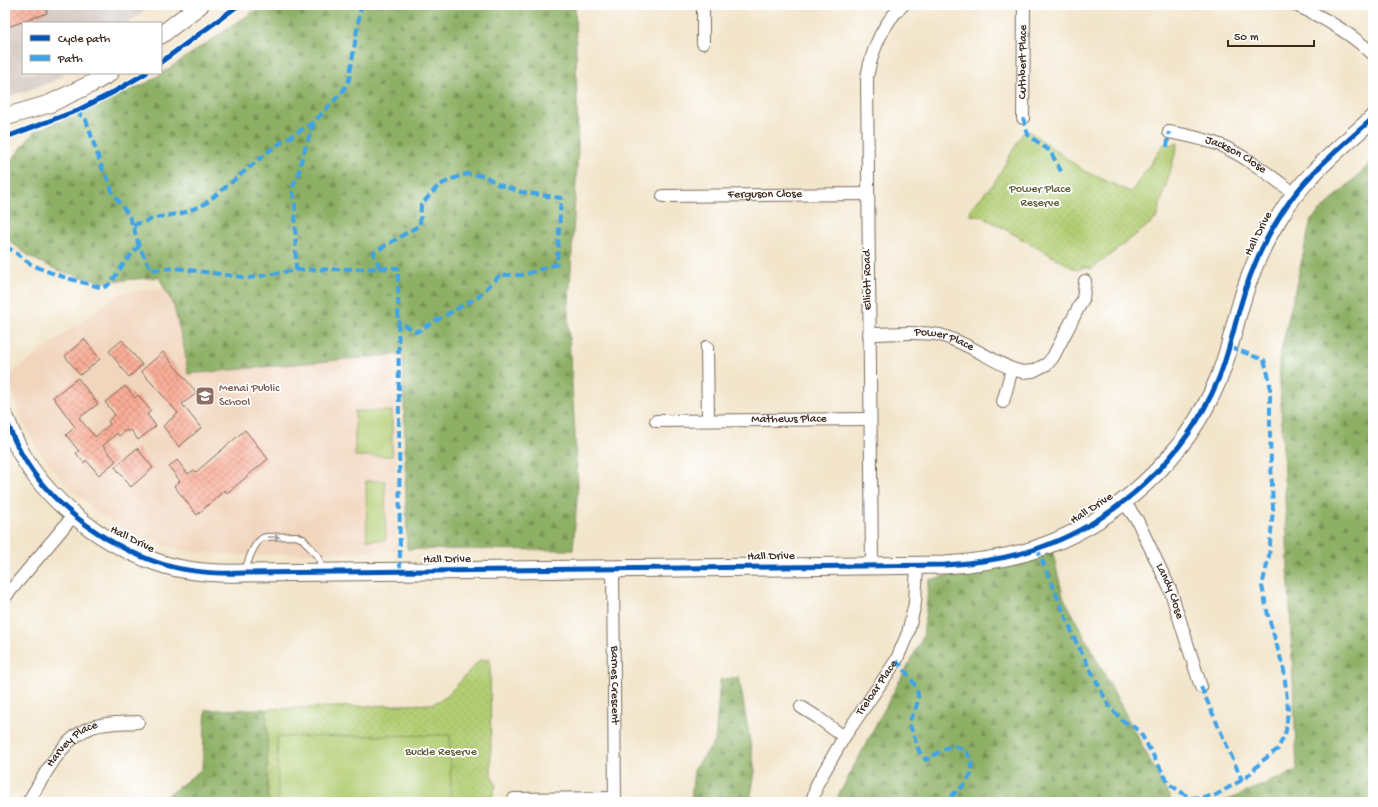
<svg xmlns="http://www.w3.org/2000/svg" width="1378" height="807" font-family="'Gochi Hand',sans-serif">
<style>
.built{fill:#f1d5bd}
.industrial{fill:#cec1ba}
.forest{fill:url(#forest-firs);stroke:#646d42}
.park{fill:url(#park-dots);stroke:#767c48}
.garden{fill:#b2cd73;stroke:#767c48}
.building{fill:url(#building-cross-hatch)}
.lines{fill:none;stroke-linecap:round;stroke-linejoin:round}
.lane-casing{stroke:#7b6b5b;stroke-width:8}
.street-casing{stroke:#7b6b5b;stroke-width:14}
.secondary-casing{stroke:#7b6b5b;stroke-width:19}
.lane{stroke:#fff;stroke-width:6}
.street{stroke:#fff;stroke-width:12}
.secondary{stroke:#fff;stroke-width:17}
.quiet{stroke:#3fa3ea;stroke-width:4;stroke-dasharray:8 4;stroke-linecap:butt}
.cycleway-casing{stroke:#fff;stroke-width:8}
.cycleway{stroke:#0057b8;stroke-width:5}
.oneway{fill:#a79f9a}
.labels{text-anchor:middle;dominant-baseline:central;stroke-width:3.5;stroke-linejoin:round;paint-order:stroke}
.street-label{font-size:12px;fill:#3b2a1e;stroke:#fff}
.park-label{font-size:12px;fill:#5f5b38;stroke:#fff}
.education-label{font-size:12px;fill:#785e54;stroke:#fff;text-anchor:start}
</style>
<defs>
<pattern id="forest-firs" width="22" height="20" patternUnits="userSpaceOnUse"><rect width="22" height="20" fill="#8db065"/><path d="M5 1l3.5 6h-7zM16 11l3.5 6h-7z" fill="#748f53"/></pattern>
<pattern id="park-dots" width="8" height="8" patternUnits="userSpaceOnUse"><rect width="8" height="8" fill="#b2cd73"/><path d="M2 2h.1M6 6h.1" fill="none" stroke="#9ab063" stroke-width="1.8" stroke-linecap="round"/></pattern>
<pattern id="building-cross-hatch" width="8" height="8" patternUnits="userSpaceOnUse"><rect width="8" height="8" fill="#faad97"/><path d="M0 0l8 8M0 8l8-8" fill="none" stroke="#cc8d7b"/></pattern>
</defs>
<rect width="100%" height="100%" fill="#fff"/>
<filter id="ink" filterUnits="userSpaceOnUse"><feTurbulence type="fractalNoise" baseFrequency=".025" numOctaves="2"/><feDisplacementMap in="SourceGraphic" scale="8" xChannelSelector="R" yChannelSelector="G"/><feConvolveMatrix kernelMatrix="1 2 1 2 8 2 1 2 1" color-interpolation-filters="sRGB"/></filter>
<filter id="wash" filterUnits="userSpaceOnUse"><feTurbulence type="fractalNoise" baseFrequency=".012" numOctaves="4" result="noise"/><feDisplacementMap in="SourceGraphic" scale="16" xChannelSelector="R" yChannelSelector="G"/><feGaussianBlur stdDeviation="0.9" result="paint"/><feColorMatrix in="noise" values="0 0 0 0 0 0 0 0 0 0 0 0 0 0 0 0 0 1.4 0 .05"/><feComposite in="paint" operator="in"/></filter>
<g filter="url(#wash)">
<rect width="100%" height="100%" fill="#f2e5cb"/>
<path class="built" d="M394,275L396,551L234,555L186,551L141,538L102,516L69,488L39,451L21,417L8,376L120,293L161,288Z"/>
<path class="industrial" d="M5,5H150L129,23H23V73H66L51,82L5,98Z"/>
<path class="forest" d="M263,5H575L578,148L568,320L578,485L573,550L407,549L403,354L188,374L185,352L174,307L159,277L102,282L81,277L57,270L32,258L8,240V165L34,132L149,82Z
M1373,161V802H1223L1297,770L1279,360L1311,220Z
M1052,550L1063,596L1172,802H835L923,637L929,580Z
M739,677L755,771L750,802H691L694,769L715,742L720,680Z
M267,709L268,802H159L202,769L206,710Z"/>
<path class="park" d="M1029,131L1084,171L1131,192L1164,144L1172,145L1178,143L1176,151L1156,219L1092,269L1084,267L1077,270L983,217L970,215L971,208L994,183L1023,133Z
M480,660H490L491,772L496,786L493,793V802H268L267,709L432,704L446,697Z"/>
<path class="garden" d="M355,411H392V456H355Z
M366,481H385L386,540H367Z
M450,735L451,802H278L277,737Z"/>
<g id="blocks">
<path class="building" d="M13,5H45L47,13L5,28V8Z
M84,339L100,359L80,375L65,356Z
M122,340L142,365L129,377L109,351Z
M163,352L197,393L182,404L201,428L179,447L163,426L178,413L141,371Z
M78,378L98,404L79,418L95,437L110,424L108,421L115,415L105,402L125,386L135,398L138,395L151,411L147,414L156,426L138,440L131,430L128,432L127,430L119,436L117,433L103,446L116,461L99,475L86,460L84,463L76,453L79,451L66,435L75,427L53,397Z
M245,430L268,459L227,493L225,490L197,515L174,486L180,481L169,467L177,460L188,474L194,470L196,472Z
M137,448L153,468L131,487L115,467Z"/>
</g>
</g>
<g filter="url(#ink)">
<use href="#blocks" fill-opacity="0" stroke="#7b6b5b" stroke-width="1"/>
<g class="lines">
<defs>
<path id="lane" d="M244,572C249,561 253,541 265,537L296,536L303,539L319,558L322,571"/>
<g id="street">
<path d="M1296,5C1325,18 1350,33 1373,54"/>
<path d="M703,43V5"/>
<path id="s1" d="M1023,118L1024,5"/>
<path id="s2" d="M1169,132C1186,135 1204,139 1220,145C1247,157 1271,176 1295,194"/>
<path id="s3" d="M663,196L867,194"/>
<path id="s4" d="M869,334C890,334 921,331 940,335C963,341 990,359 1012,369L1023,372L1033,371L1047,364L1053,357L1083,299L1085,281"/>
<path d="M707,347L708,420"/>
<path d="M1003,402L1012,369"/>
<path id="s5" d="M656,421L870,419"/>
<path id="s6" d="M1123,501L1137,520L1170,589L1201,687"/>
<path d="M872,566L867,77C872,50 882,24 903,5"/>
<path id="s7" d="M613,569L615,802"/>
<path d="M5,597L74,515"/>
<path d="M801,707L817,717L844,737"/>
<path d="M514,799L615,798"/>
<path id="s8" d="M28,802C44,777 62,737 92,727C107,722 122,723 138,722"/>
<path id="s9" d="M812,802L817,784L844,737L896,661L908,633L915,603L917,565"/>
</g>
<path id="secondary" d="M161,35L200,5
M5,117L49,104L91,84L110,73
M5,417C9,426 12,436 17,445C42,498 101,543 156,562C184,572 214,574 243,573L945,565C977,563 1006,559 1036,549C1116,522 1186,457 1218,380C1228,356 1233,331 1240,307C1249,275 1262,244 1280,216C1303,177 1340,148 1373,118"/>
</defs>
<use href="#lane" class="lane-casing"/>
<use href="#street" class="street-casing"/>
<use href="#secondary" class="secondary-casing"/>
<use href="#lane" class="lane"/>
<use href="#street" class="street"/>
<use href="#secondary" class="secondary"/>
<path class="quiet" d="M76,111L86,120L102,168L110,183L112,192L128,214L133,225L139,246L151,270L175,268L249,278L296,270L295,203L292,189L298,175L302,158L314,122
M1023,118L1028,135L1050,151L1062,173
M1167,147L1169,132
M133,225L159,217L183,213L205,204L274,147L314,122L343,91L349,80L361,5
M5,247C15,250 22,259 31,264C55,276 78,281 103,288L111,283L124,263L139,246
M380,268L373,253L420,225L421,205L438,186L452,179L467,174L485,176L497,184L521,192L561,198L557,264L523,275H500L478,297L416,332L398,321
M296,270L398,268L400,571
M1037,548L1076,642L1109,706L1123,721L1139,730L1169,784L1190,798L1214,796L1247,777L1262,761L1278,749L1286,731L1288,710L1284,670L1268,615L1262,586L1269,556L1273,509L1270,438V382L1264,360L1230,347
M896,661C904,668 919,687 918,698C918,706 912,715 909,722L919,751L926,760L946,748L955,746L966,751L971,760L972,772L966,783L945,802
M1201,687L1242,780"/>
<defs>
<path id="cycleway" d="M161,62L239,5
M5,140L9,136L76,111L112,93L146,73
M5,417C9,426 12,436 17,445C42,498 101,543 156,562C184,572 214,574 243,573L945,565C977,563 1006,559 1036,549C1116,522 1186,457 1218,380C1228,356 1233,331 1240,307C1249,275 1262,244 1280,216C1303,177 1340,148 1373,118"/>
</defs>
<use href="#cycleway" class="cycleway-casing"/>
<use href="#cycleway" class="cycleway"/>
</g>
<defs><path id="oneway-solid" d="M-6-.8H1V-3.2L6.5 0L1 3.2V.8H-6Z"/></defs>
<use class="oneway" href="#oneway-solid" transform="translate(274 537) rotate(-1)"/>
</g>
<defs>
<symbol id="school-square" viewBox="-11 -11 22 22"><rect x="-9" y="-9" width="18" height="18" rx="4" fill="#8d6e63" stroke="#fff"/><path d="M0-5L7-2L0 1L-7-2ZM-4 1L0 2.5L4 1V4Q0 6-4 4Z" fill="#fff"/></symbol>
</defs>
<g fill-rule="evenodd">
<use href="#school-square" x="194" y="385" width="22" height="22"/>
</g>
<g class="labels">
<g class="street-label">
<text stroke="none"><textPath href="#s1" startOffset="56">Cuthbert Place</textPath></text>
<text stroke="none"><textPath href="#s2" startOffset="71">Jackson Close</textPath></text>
<text stroke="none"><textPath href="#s3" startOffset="102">Ferguson Close</textPath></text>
<text transform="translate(1259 234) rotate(-63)">Hall Drive</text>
<text transform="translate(868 280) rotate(-91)">Elliott Road</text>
<text stroke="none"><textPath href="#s4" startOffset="76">Power Place</textPath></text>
<text stroke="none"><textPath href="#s5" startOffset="133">Mathews Place</textPath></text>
<text transform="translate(1092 509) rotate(-33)">Hall Drive</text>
<text transform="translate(132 540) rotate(26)">Hall Drive</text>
<text transform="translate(771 557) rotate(-1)">Hall Drive</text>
<text transform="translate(447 560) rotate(-1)">Hall Drive</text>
<text stroke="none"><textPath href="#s6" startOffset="102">Landy Close</textPath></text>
<text stroke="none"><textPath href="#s7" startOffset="116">Barnes Crescent</textPath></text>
<text stroke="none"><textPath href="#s9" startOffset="132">Treloar Place</textPath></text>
<text stroke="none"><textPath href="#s8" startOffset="74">Harvey Place</textPath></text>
</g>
<g class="park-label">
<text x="1040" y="190">Power Place<tspan x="1040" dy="14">Reserve</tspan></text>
<text x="441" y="753">Buckle Reserve</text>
</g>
<g class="education-label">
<text x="219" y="389">Menai Public<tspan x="219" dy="14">School</tspan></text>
</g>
</g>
<rect width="1378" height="807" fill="none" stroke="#fff" stroke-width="20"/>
<rect x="22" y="22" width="140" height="52" fill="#ffffff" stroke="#b1aaa5"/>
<rect x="30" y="35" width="20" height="6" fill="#0057b8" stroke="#b1aaa5"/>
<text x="58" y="42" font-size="12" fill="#3b2a1e">Cycle path</text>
<rect x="30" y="55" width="20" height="6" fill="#3fa3ea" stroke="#b1aaa5"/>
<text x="58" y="62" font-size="12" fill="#3b2a1e">Path</text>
<path d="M1228 40v6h86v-6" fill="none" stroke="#3b2a1e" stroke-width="2"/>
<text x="1234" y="40" font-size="12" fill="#3b2a1e" stroke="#ffffff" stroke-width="3" paint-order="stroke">50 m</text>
</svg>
